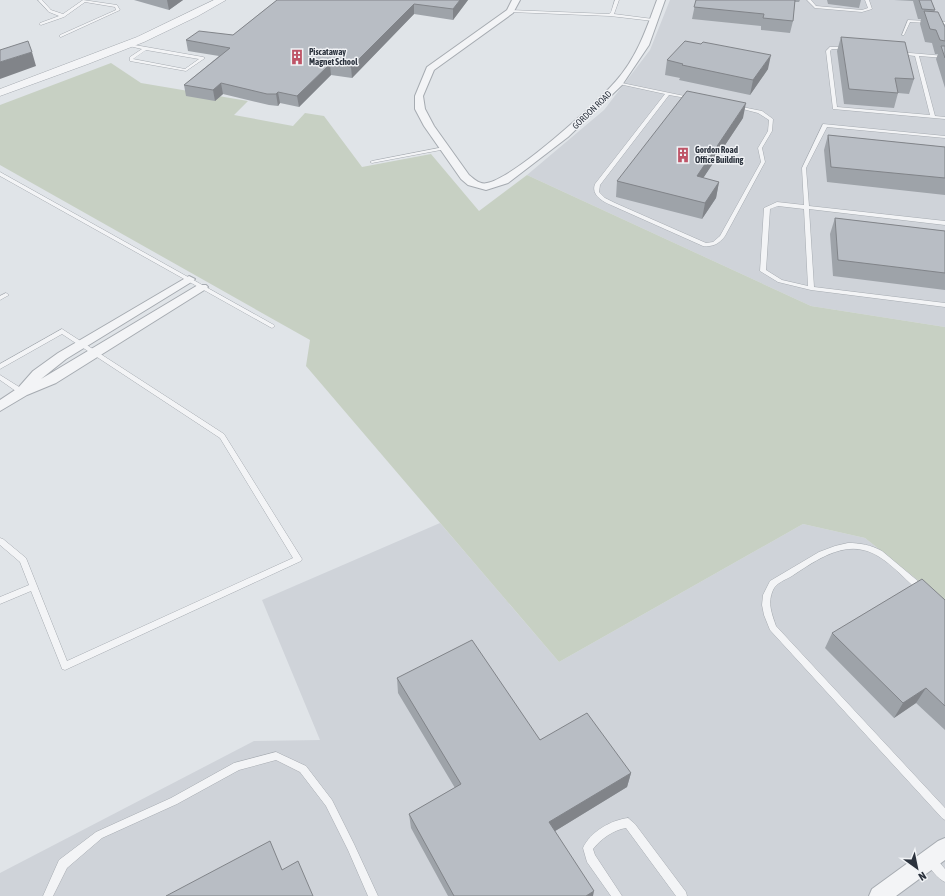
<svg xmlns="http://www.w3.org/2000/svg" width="945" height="896" font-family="'Asap Condensed',sans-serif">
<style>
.built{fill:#cfd3d9}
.green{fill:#c7d0c3}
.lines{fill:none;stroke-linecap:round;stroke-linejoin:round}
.service-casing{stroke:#a6abb1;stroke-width:1}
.minor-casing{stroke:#a6abb1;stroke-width:2}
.tertiary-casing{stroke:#a6abb1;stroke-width:1}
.service{fill:#f3f4f6;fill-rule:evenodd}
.minor{fill:#f3f4f6;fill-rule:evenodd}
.tertiary{fill:#f3f4f6;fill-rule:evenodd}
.wall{fill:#9ea3a9}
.shaded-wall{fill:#818489}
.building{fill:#b8bdc4;stroke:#818489}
.labels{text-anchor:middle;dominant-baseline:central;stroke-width:3;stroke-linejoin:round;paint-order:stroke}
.far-poi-label{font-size:9px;font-weight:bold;fill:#2b323d;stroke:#f0f2f5;text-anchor:start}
.far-street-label{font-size:9px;fill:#2b323d;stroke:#f0f2f5}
</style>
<rect width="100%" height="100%" fill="#e0e4e8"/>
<path class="built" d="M670,0H945V327L811,306L527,175L604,110L650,50Z
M440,523L559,662L803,524L865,538L945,602V896H0V873L254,741L320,740L262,600Z"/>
<path class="green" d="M111,63L141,83L248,101L234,115L293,126L305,113L324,116L362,167L431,154L479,211L527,175L811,306L945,327V602L865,538L803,524L559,662L306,366L310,340L0,165V105Z"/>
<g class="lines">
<defs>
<path id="service" d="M38,0H42L51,10L63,14L83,0L117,5L120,10L61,37H60V35L116,10L115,7L85,2L64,17L41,25L39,24L40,23L59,16L49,12Z
M615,0H619L614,14L653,19L655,20L653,21L610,16L510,12L508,11L510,10L609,14L611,12Z
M807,0H811L816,6L862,10L868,8L865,0H869L872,9L862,12L815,8Z
M908,20L945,22V24L910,22L904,35H902Z
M129,44L203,57L205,58L186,71L130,61V57L142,49L129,46ZM146,50L199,59L185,69L133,59Z
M830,47H846L848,48L846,49H832L830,51L837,107L930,115L915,56L898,54L896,53L898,52L945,56V58L919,56L935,116L945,117V119L833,109L826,51Z
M617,82L694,98L692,99L669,95L600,185L599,192L605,198L615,203L706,243L713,242L720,236L761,162L758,148L768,131L769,120L758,113L735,107L737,106L762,111L773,119L772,131L762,148L765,162L725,236C719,244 713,247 703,246L611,205C602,201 591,195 595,184L665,94L619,84L617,83Z
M823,124L945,136V138L827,127L806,168L809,206L945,221V225L809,209L814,287L945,303V307L811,290L778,282L760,271L764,208L777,202L804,205L802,168ZM778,206L804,209L808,286L782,280L766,270L770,209Z
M444,147L446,148V149L372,163L370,162L372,161Z
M0,172L274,325L275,326L272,328L270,327L0,176Z
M6,293L9,295L0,300V296Z
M62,329L224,434L302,559L301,561L65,670L62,669L61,666L31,591L0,604V597L29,585L20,562L0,545V538L3,539L26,558L67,661L293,558L220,438L62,334L0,369V364Z
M0,375L24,390L25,392L24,394H20L0,380Z
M848,543C860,543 871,545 882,551L925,587L926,589L925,591L922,592L919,591C903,578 884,554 863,550C838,544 812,563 792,576C785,580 776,583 773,590C767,603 772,614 776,626L945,808V820L942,818L770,630L764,615L762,605L763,595L770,581L819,552L835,546Z
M276,752L306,766L332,800L354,844L378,896H368L348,850L326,806L300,772L276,760L239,770L177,804L102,838L67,868L53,896H43L59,860L96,832L171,798L234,763Z
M628,818L635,824L686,892L687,896H676L626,828C613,830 601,839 593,849L595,855L622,896H611L587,862L583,848C590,832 611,820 628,818Z
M931,856L935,857L945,869V882C938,879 929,868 926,861L927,857Z"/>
<path id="minor" d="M512,0H520L513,13L434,70L423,96L425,109L434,126L469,175C474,179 480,185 487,183C514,178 596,104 616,81C637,57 646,30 657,0H665L649,45L622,85L568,137L508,183L486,190L468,185L461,179L424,126L415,109V96L427,67L507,10Z
M189,276L195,279L193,281L66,359L41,379L198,285H206L208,287L206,289L56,383L27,395L0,411V400L18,388L33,371L58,353Z
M945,838V860L896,896H869L872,889L938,841Z"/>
<path id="tertiary" d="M214,0H226L198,16L144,42L88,64L0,96V89L137,37Z"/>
</defs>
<use href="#service" class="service-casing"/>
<use href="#minor" class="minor-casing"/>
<use href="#tertiary" class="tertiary-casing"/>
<use href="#service" class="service"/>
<use href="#minor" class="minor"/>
<use href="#tertiary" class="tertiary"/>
</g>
<path class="wall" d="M134,0H183L169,10Z
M277,0H468L453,20L414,14L352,78L331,75L299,107L280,103L278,106L269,105L223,94L215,101L186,96L184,85L219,56L188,51L186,40L233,35Z
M696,0H800L799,2H795L793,21L790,33L761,30V26L692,19Z
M827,0H861L859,8L828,4Z
M894,0H931L935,10L934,12L945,27V88L936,59L938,54H935L932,43L925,42L920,24L921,19H918L913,1Z
M841,37L914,79L909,94L898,93L894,108L844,104L837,51Z
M667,60L768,69L750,95L679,80L680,78L665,75Z
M743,118L703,178L719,182L716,198L702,219L616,197L617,181Z
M828,135L945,147V195L827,182L824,150Z
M835,218L945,231V290L833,276L830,234Z
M945,600V730L916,703L894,718L825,648L832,633Z
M397,678L540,740L631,773L627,787L555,831L593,896H448L411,828L409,814L455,788L398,693Z"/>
<path class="shaded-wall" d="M167,0H183L169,10Z
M460,0H468L453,20V9Z
M414,4V14L352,78L351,67Z
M32,52L36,66L0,79V62Z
M771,55L768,69L750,95L753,80Z
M330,64L331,75L299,107L297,96Z
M221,83L223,94L215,101L213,90Z
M278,92L280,103L278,106L276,94Z
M746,103L743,118L694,192L697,176Z
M719,182L716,198L702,219L705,203Z
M926,688L916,703L894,718L903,703Z
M631,773L627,787L547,836L549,822Z
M594,891L593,896H586Z"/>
<path class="building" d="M277,0H460L453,9L414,4L351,67L330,64L297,96L278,92L276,94H267L221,83L213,90L184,85L230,48L186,40L199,31L233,35Z
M696,0H795L793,21L763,18L764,14L694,7Z
M919,0H931L935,10L922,9Z
M924,11L938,12L945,27V41L940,40L936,30L930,29Z
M841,37L905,42L914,79L895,78L898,93L849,89Z
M28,41L32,52L0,62V50Z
M685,41L701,44L703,42L771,55L753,80L682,65L683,64L667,60Z
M941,46H945V58Z
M687,91L746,103L697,176L719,182L705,203L617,181Z
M828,135L945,147V178L831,167Z
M835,218L945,231V273L838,260Z
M922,579L945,600V706L926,688L903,703L832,633Z
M472,640L540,740L587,713L631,773L549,822L594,891L586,896H454L409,814L461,784L397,678Z
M270,841L282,870L298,861L313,896H166Z"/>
<defs>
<symbol id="building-bare" viewBox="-9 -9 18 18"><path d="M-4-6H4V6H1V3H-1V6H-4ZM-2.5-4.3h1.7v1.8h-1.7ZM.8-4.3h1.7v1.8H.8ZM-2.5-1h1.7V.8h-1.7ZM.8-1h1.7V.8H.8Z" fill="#be5467" stroke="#f0f2f5" stroke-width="2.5" paint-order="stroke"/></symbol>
</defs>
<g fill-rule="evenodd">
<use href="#building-bare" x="286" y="46" width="22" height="22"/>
<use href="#building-bare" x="672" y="144" width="22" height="22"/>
</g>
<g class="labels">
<g class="far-poi-label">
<text x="309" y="52">Piscataway<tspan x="309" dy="10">Magnet School</tspan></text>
<text x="695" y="150">Gordon Road<tspan x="695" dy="10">Office Building</tspan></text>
</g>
<g class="far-street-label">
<text transform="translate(592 110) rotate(-44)">GORDON ROAD</text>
</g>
</g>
<g transform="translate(917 868) rotate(147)" stroke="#f0f2f5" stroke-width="3" paint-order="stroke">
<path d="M0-3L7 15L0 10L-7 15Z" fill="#2b323d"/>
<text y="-6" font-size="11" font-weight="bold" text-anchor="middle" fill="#2b323d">N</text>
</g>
</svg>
